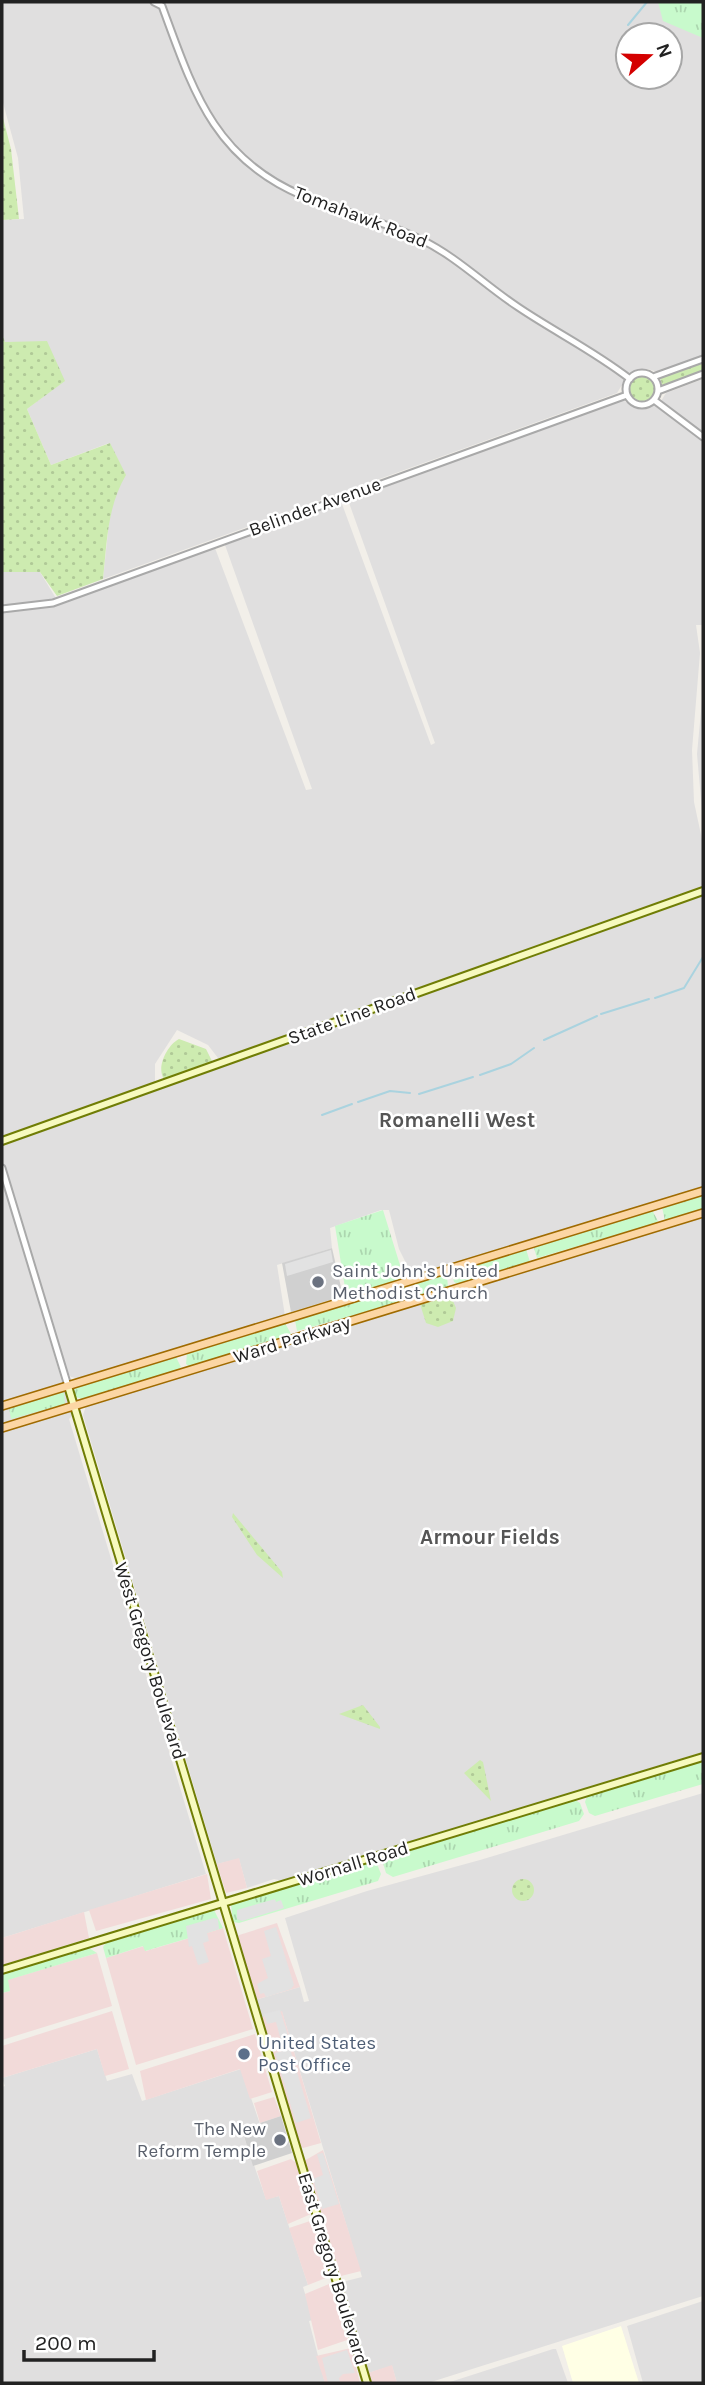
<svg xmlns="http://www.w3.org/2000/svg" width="705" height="2385" font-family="Karla,sans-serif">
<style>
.residential{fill:#e0dfdf;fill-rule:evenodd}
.commercial{fill:#f2dad9}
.education{fill:#ffffe5}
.religious{fill:#d0d0d0}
.grass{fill:url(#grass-dots)}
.park{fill:url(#park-tufts)}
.parking{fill:#e2e2e2}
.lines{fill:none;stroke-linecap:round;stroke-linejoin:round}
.stream{stroke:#aad3df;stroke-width:2}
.tertiary-casing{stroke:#a9a9a9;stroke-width:9}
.secondary-casing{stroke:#707d05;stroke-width:10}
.primary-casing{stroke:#a06b00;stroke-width:10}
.tertiary{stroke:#fff;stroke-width:5}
.secondary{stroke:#f7fabf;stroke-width:6}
.primary{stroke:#fcd6a4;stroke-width:7}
.worship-dot{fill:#6b7280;stroke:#fff;stroke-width:2.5}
.service-dot{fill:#5c6f8a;stroke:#fff;stroke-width:2.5}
.labels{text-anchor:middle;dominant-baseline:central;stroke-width:5;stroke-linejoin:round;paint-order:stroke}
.street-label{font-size:19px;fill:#222;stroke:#fff}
.worship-label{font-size:19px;fill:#5b616d;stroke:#fff;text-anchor:start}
.service-label{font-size:19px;fill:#4e5e75;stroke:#fff;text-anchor:start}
.neighbourhood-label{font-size:21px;font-weight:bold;fill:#555;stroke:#fff}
</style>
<defs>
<pattern id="grass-dots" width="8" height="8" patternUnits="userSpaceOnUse" patternTransform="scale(1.75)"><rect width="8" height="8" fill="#cdebb0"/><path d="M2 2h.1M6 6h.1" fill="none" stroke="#b0c997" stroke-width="1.8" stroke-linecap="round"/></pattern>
<pattern id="park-tufts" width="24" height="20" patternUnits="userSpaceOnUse" patternTransform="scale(1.75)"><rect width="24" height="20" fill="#c8facc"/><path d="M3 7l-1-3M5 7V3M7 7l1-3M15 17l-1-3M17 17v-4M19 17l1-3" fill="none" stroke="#acd6af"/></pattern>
</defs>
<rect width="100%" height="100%" fill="#f2efe9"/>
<path class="residential" d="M2,2H703V355L657,372L648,369L630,372L617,393L103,579L109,522L115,493L109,443L51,465L27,409L64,381L5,342L2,334V220L24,219L18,158L2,99ZM628,35H670V77H628Z
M703,379V625H696L700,653L692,750L694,802L703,844V888L223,1059L218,1058L208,1045L177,1030L155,1064V1082L151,1085L2,1137V612L60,604L215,548L306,790L312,789L225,545L335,503L342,504L431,745L435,743L348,500L621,399L636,408H649L661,401L666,393Z
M2,572H40L57,600L2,607Z
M703,690V822L697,754Z
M703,893V1189L413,1277L399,1249L389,1210H381L330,1228L332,1248L277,1265L285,1316L81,1379L71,1377L67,1372L2,1161V1145Z
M2,1178L72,1416L69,1419L206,1874L2,1938Z
M703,1216V1752L283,1881L274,1879L247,1888L239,1859L217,1864L83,1415L86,1406Z
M703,1793V2296L428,2383H397L392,2366L368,2373L340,2286L342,2282L362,2277L282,2012L260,2018L255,2000L300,1987L304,2002L309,2001L285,1918L367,1891L480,1860Z
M97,2049L107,2081L132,2074L142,2101L241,2069L262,2130L244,2137L266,2199L279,2196L308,2285L303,2287L313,2320L309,2321L325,2383H2V2087L5,2086L2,2078Z
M703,2301V2383H643L627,2326Z
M556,2349L568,2383H447L553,2349Z"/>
<path class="commercial" d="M239,1858L247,1888L226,1893L217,1864Z
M207,1874L211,1899L96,1931L89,1910Z
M84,1912L89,1938L2,1965V1938Z
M277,1923L300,1987L255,2000L236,1936Z
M223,1928L253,2029L136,2065L106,1958L144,1946L146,1951Z
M97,1953L112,2006L2,2040V1993L10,1991L7,1980Z
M112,2011L129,2069L105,2076L97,2049L2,2078V2046Z
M282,2011L321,2143L303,2148L299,2145L260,2018Z
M255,2034L272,2092L250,2099L240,2069L146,2100L140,2071Z
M274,2097L281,2116L260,2123L254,2103Z
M323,2150L361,2271L341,2276L335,2270L304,2161Z
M291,2159L296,2163L311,2214L288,2224L279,2196L266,2200L257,2171Z
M310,2221L314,2222L331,2276L308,2285L289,2228Z
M329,2284L334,2287L332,2291L345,2335L350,2339L318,2350L305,2294Z
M351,2348L360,2383H325L316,2356Z
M392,2365L397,2383H371L368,2373Z"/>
<path class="education" d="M621,2326L639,2383H573L562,2346Z"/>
<path class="religious" d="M332,1248L343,1296L291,1312L282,1263Z
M281,2116L292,2153L253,2166L244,2136L261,2130L260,2123Z"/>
<path class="grass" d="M2,114L11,149L19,219L2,220Z
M2,334L5,342L47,341L65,381L27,409L51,465L110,443L126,475C107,507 107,543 103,579L57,596L40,572H2Z
M703,361V372L662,385L660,377Z
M629 389a13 13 0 1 1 26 0a13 13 0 1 1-26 0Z
M179,1039L206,1049L212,1061L164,1079C156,1068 167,1045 179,1039Z
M450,1294L456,1308L453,1321L438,1327L426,1323L420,1304Z
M233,1513L282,1572L283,1578L257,1555L232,1517Z
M363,1705L380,1727V1729L339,1714Z
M480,1760L483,1762L491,1801L464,1773Z
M512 1890a11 11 0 1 1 22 0a11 11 0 1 1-22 0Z"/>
<path class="park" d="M658,2H703V38L663,21Z
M703,1195V1209L665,1221L662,1207Z
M383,1210L404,1278L349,1296L345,1288L335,1226Z
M652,1210L658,1221L656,1223L537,1258L534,1248L536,1246Z
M526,1249L530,1262L458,1284L454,1282L452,1273L455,1271Z
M443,1275L447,1277L448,1287L417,1295L415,1284Z
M404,1287L410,1297L407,1300L297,1331L295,1320Z
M285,1323L291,1334L288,1336L190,1367L186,1364L187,1353Z
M176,1357L181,1367L177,1370L83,1399L75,1397V1387Z
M60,1392L64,1393L65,1404L11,1419L9,1408Z
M703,1760V1784L595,1816L589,1813L585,1802L587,1796Z
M575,1800L580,1803L584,1814L579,1821L393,1877L386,1873L383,1863L387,1858Z
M372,1862L377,1864L381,1874L378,1881L239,1923L233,1922L231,1905Z
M214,1910L223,1928L145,1951L143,1946L106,1958L103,1947L106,1943Z
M89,1948L97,1953L8,1980L10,1991L2,1993V1974Z"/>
<path class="parking" d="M331,1250L333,1262L287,1276L285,1264Z
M275,1899L276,1902L281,1900L284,1908L242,1921L237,1919V1910Z
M214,1918L218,1919L219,1929L207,1933L209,1941L203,1943L209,1962L198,1965L192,1946L189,1947L186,1926Z
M276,1927L294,1985L291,1989L266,1997L264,1993L260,1994L257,1984L268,1978L262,1959L271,1956L264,1931Z
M280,2010L291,2045L283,2048L276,2022L267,2024L264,2014Z
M290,2049L311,2118L296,2123L275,2053Z
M323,2153L339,2204L322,2209L313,2179L323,2175L317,2154Z
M347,2350L355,2373L343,2374L339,2378L340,2383H328L322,2358Z"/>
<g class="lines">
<path class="stream" d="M628,25L647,2
M655,998L684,988L703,957
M601,1014L649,999
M544,1040L597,1016
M480,1075L511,1064L534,1048
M419,1094L473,1077
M358,1102L390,1091L410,1093
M322,1115L352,1104"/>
<defs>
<path id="tertiary" d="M154,2L162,6C193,90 213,158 303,196C342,212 384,221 422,240C457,257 486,286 518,307C555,332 594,351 630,379
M626 389a16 16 0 1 1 32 0a16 16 0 1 1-32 0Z
M653,377L703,359
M658,391L703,374
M654,400L703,437
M2,609L53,603L627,395
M2,1168L68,1386"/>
<path id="secondary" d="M2,1141L703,891
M68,1386L367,2383
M2,1970L703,1757"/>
<path id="primary" d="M2,1406L703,1191
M2,1428L703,1213"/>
</defs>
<use href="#tertiary" class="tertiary-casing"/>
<use href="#secondary" class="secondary-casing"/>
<use href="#primary" class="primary-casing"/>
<use href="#tertiary" class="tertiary"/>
<use href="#secondary" class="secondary"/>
<use href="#primary" class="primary"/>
</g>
<g class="worship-dot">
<circle cx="318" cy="1282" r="7"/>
<circle cx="280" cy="2140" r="7"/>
</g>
<circle class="service-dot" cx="244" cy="2054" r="7"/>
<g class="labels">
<g class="street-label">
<text transform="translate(361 217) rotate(21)">Tomahawk Road</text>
<text transform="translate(315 507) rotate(-20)">Belinder Avenue</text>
<text transform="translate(352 1016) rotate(-20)">State Line Road</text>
<text transform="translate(292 1340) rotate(-17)">Ward Parkway</text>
<text transform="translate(150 1661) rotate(73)">West Gregory Boulevard</text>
<text transform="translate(353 1864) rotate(-17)">Wornall Road</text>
<text transform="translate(333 2269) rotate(73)">East Gregory Boulevard</text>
</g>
<g class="worship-label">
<text x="332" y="1271">Saint John's United<tspan x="332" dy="22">Methodist Church</tspan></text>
<text x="266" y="2129" text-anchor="end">The New<tspan x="266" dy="22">Reform Temple</tspan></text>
</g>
<g class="service-label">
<text x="258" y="2043">United States<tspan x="258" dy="22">Post Office</tspan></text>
</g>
<g class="neighbourhood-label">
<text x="457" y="1120">Romanelli West</text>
<text x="490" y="1537">Armour Fields</text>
</g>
</g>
<rect width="705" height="2385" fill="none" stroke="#222222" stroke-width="7"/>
<g transform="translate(649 56) rotate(70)"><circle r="33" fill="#ffffff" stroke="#a7a7a7" stroke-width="2"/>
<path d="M0-5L12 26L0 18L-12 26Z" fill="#d40000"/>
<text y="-10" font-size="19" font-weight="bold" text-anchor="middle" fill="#222222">N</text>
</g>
<path d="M24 2350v10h130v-10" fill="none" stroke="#222222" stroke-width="3.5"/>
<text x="35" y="2350" font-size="21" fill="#222222" stroke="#ffffff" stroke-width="5" paint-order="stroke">200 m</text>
</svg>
